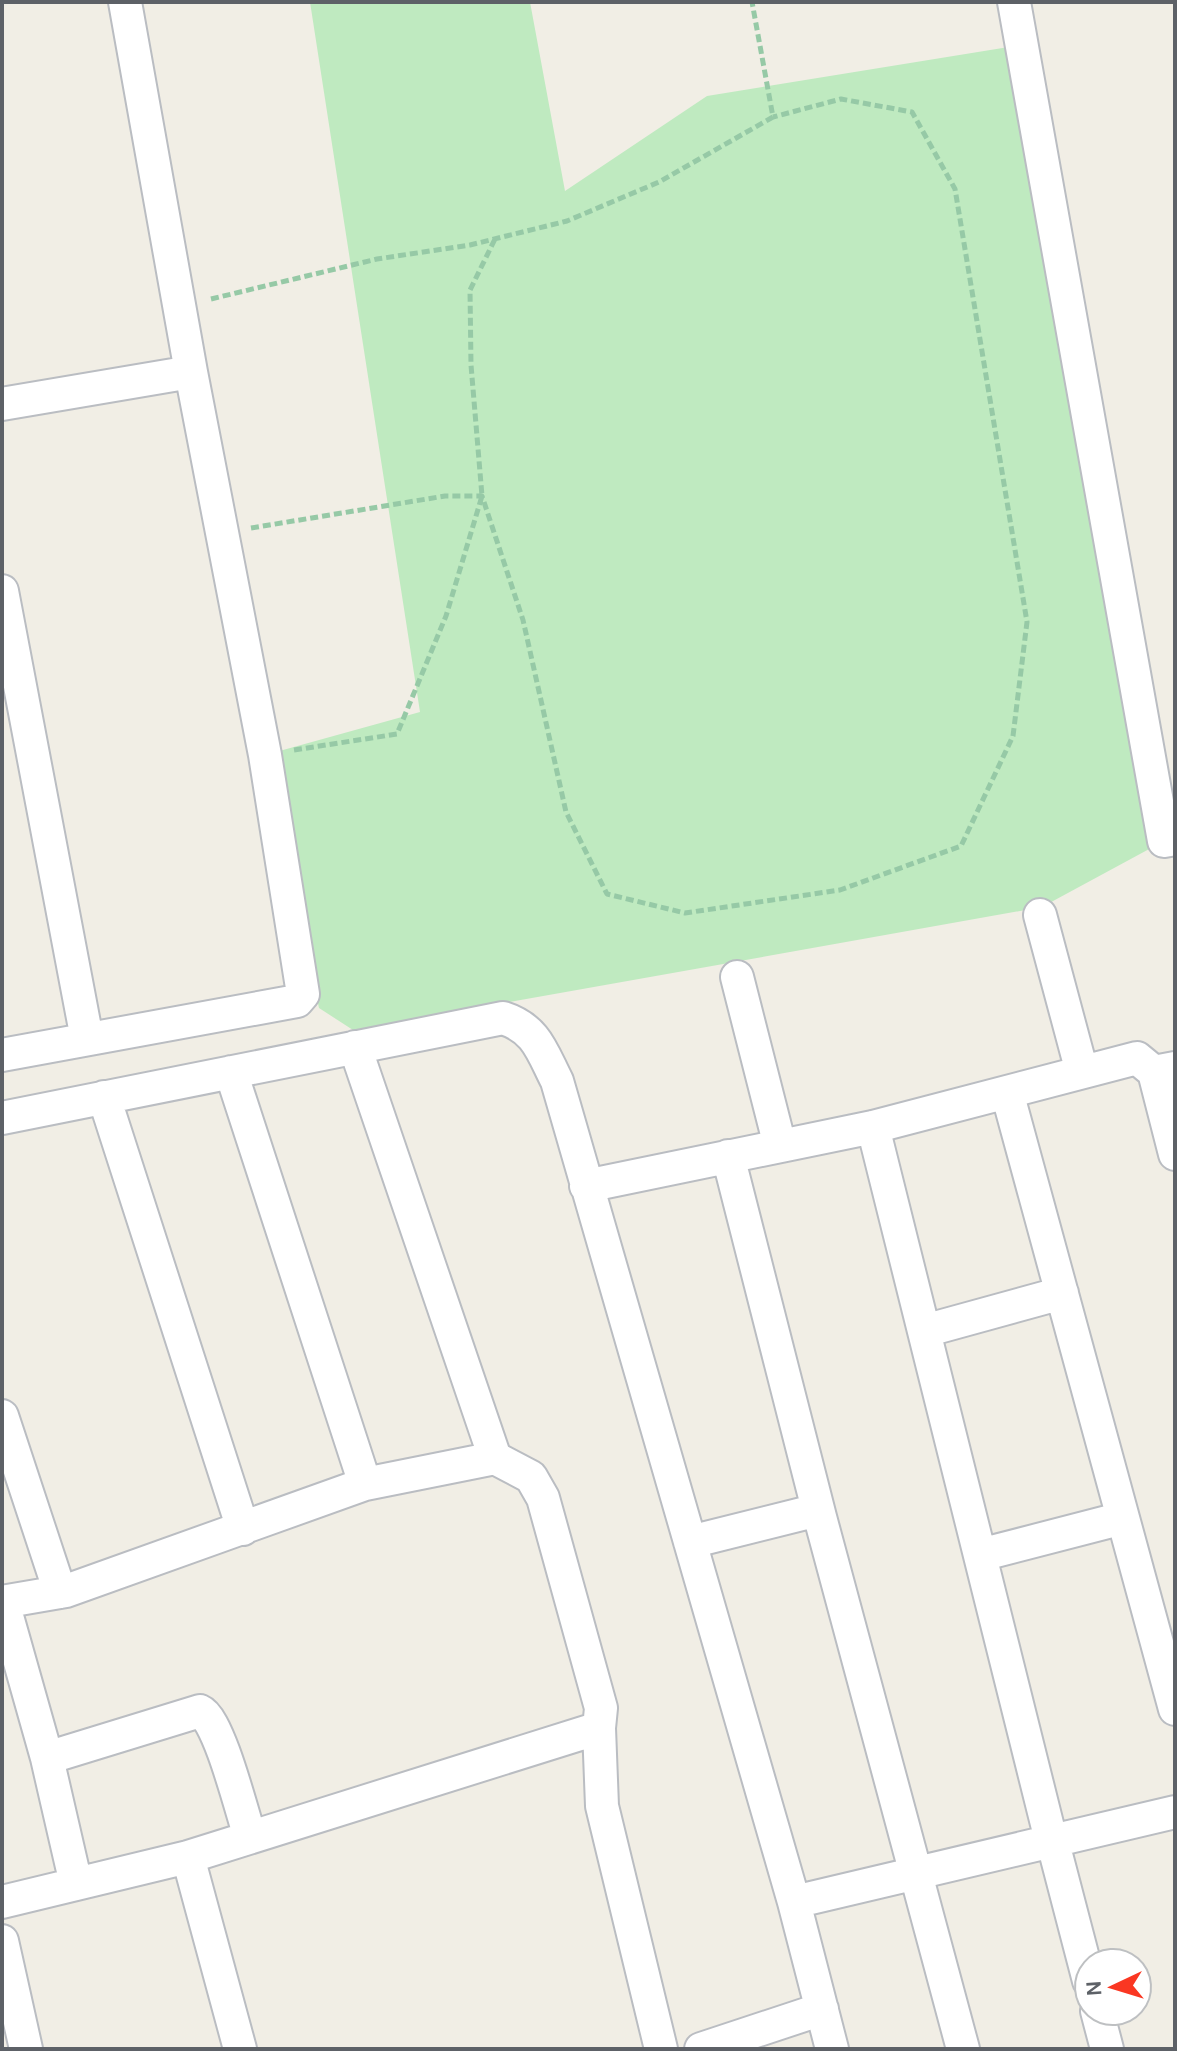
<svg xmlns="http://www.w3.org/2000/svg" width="1177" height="2051" font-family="Karla,sans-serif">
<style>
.green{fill:#bfeac0}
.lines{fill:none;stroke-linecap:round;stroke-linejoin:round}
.minor-casing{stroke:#babdc2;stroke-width:36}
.path{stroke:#96c9a6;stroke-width:5;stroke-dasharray:8 4;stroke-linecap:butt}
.minor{stroke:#fff;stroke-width:32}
</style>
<rect width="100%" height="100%" fill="#f1eee5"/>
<path class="green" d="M310,2H530L565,191L707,96L1021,45L1164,841L1042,907L353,1030L319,1008L265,755L420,712Z"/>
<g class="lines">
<defs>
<path id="minor" d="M1014,2L1164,841L1175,839
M2,404L191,372
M2,591L87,1039
M1040,915L1082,1072
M737,977L780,1146
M355,1047L495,1458L531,1477L543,1498L601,1708L599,1728L602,1806L661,2049
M2,1055L297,1001L303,994L265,755L191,372L125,2
M231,1072L365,1484
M1154,1072L1175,1154
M1007,1092L1175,1709
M104,1097L243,1529
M2,1118L503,1018C537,1029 542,1052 557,1081L794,1902
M873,1127L1051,1840
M728,1156L820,1517L963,2049
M586,1186L873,1127L1137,1058L1154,1072L1175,1068
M924,1331L1062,1293
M2,1416L60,1592
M690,1542L818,1510
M980,1555L1123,1518
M2,1602L66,1591L365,1484L495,1458
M3,1602L47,1758L76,1884
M47,1758L200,1711C219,1719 242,1813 250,1837
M1052,1839L1089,1981
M188,1857L240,2049
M2,1902L188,1857L599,1728
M2,1941L26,2049
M1097,2011L1107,2049
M701,2049L822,2009
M832,2049L794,1902L1175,1812"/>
</defs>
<use href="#minor" class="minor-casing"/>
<path class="path" d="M211,299L377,259L470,245L567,221L659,182L773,117L752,2
M251,528L445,496H482L523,620L566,812L607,894L685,913L840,890L961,846L1013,736L1027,622L955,189L912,112L841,99L773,117
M294,750L397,734L446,616L482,496L471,365L470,290L495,239"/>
<use href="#minor" class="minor"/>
</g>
<rect width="1177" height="2051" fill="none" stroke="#5d6167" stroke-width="8"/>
<g transform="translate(1113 1987) rotate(266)"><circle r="38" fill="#ffffff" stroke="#bec0c2" stroke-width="2"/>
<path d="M0-6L14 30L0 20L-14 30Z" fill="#fa3722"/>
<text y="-12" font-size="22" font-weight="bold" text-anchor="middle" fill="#5d6167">N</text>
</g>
</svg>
